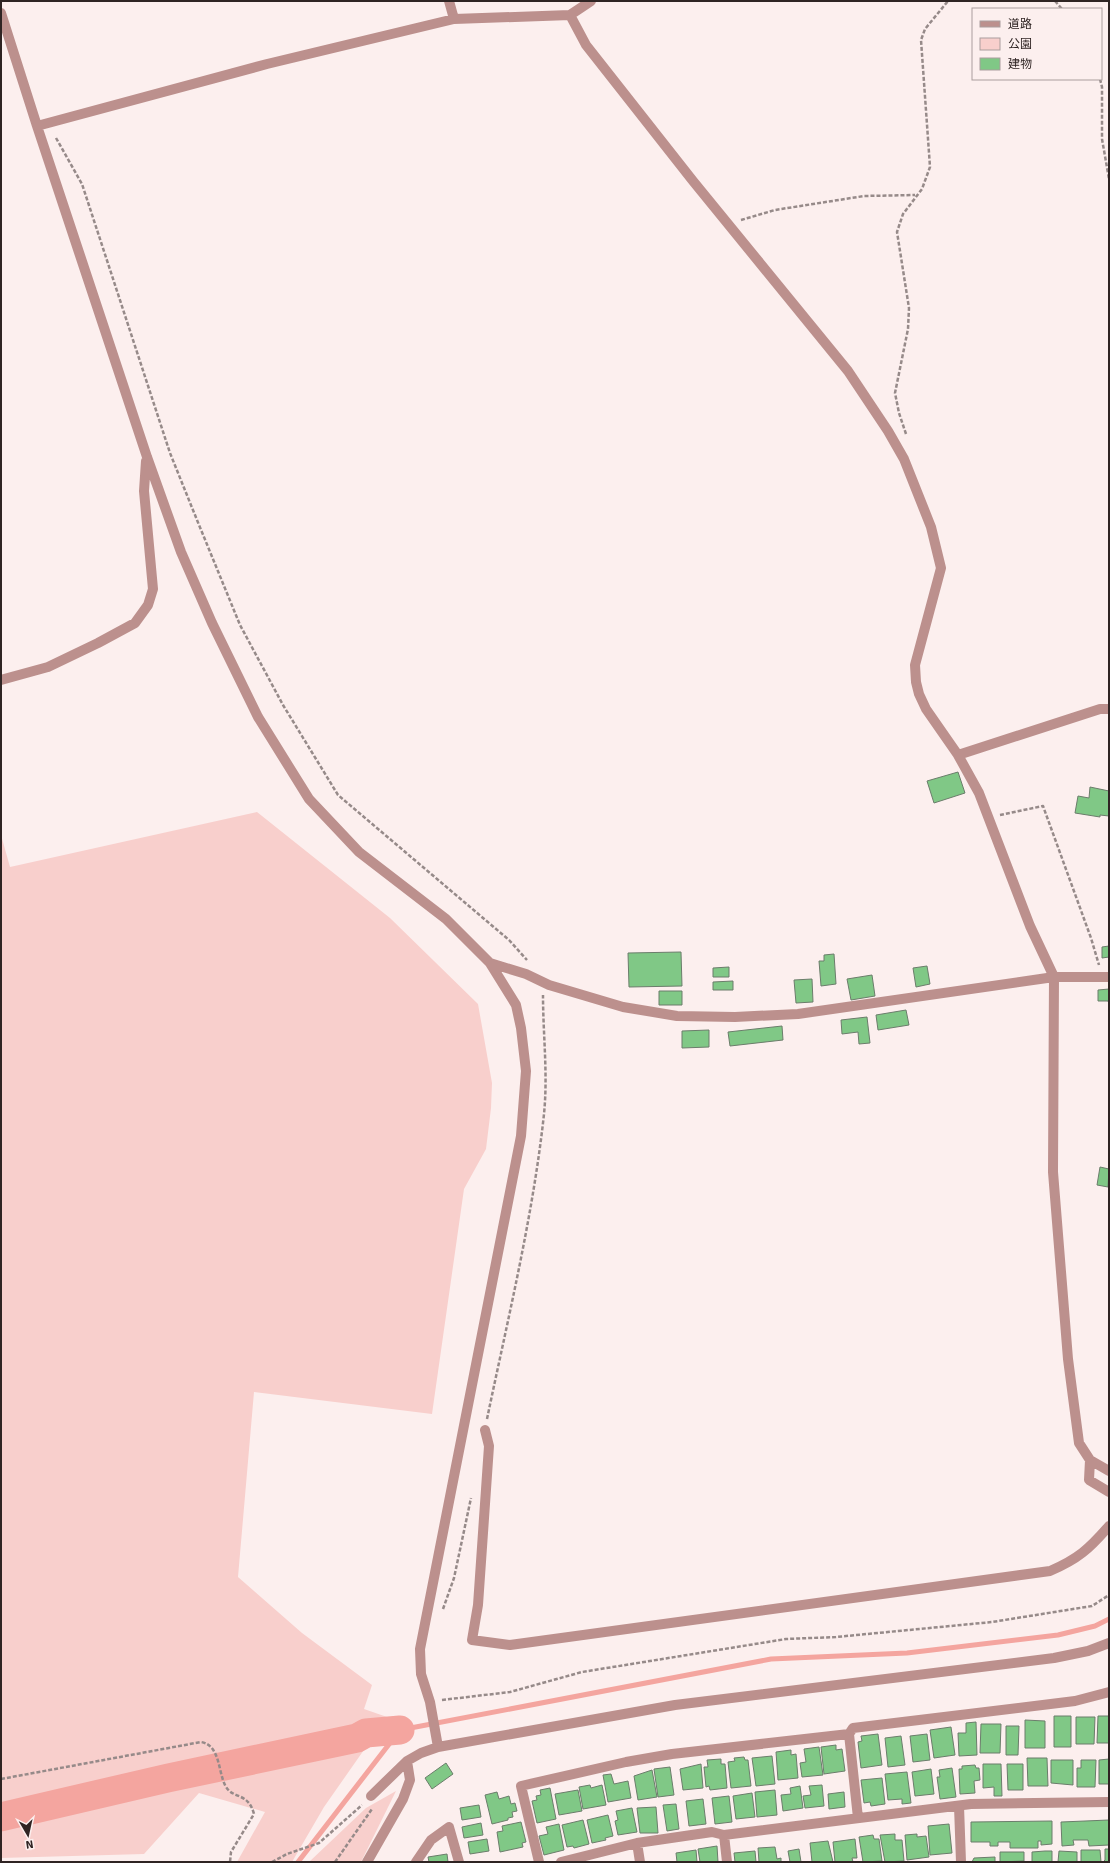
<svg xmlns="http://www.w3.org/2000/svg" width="1110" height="1863" font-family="Signika,'Noto Sans JP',sans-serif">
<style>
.green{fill:#f8cfcc}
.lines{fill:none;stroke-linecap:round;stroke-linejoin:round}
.stream{stroke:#f4a59f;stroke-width:5}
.river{stroke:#f4a59f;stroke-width:29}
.building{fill:#80c886;stroke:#6b7d6b}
.path{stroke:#968a89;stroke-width:2.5;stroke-dasharray:4 2;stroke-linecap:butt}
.minor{stroke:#bc908d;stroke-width:10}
</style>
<rect width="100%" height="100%" fill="#fcefee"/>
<path class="green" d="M257,812L390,918L478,1004L492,1083L491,1108L486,1149L464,1189L432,1414L254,1392L238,1577L302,1633L372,1685L364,1709L387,1717L324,1807L292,1862H237L265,1812L199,1793L144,1854L1,1858V835L10,867Z
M396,1791L361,1862H309L366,1808Z"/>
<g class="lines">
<path class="stream" d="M298,1862L400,1730L771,1659L907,1653L1058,1635L1095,1626L1109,1619"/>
<path class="river" d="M1,1817L168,1778L357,1738L366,1733L400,1730"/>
</g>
<path class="building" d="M958,772L965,793L934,803L927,781Z
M1090,787L1109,791V816L1100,815V817L1075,813L1078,796L1089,798Z
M1109,946V957L1102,958V947Z
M681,952L682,986L629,987L628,953Z
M834,954L836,984L821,986L819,961H824V955Z
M927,966L930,984L916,987L913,968Z
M729,967V977H713V968Z
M872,975L875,996L851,1000L847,979Z
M812,979L813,1002L796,1003L794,980Z
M733,981V990H713V982Z
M1109,989V1003L1108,1001H1098V990Z
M659,991H682V1005H659Z
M906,1010L909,1025L878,1030L876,1015Z
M867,1017L870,1043L859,1044L858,1032L842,1034L841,1020Z
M782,1026L783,1040L730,1046L728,1032Z
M709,1030V1047L682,1048V1031Z
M1100,1167L1109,1169L1108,1187L1097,1185Z
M1054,1716H1071V1747H1054Z
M1098,1716H1109V1743H1097Z
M1076,1717H1095L1094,1744H1076Z
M1025,1720L1045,1721V1748H1025Z
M976,1722L977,1755L959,1756L958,1733H966V1723Z
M981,1724H1001L1000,1753H980Z
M1006,1726H1019L1018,1755H1006Z
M951,1727L955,1755L934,1758L930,1730Z
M878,1734L882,1765L861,1768L858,1742L862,1741L861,1736Z
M927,1734L930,1760L913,1762L910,1736Z
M901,1736L905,1765L888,1767L885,1738Z
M836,1745V1750L842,1749L845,1771L824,1774L821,1747Z
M819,1747L823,1775L802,1777L800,1763L806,1762L804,1749Z
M791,1750V1755L796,1754L798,1778L778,1780L776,1752Z
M772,1756L775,1784L756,1786L752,1758Z
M744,1757L745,1760H748L751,1786L731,1788L728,1762L735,1761L734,1758Z
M1027,1758H1047L1048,1786H1028Z
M721,1759V1764H725L727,1788L710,1790L709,1786L706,1787L704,1767H708L707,1760Z
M1109,1759V1784H1099V1760Z
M1051,1760H1073V1785L1051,1783Z
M1081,1760H1096L1095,1787H1077V1768H1081Z
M446,1763L453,1774L432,1789L425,1778Z
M701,1764L703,1788L683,1790L680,1769Z
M983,1764H1001L1002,1796H994V1787L983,1788Z
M1007,1764H1023V1790H1008Z
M975,1765L976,1768H979L980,1780L974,1781L975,1793L960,1794L959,1769H962V1766Z
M670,1767L674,1795L658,1797L654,1769Z
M952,1768L956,1797L940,1799L937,1777H940L939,1770Z
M931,1769L934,1794L915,1796L912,1772Z
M652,1770L657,1797L638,1800L634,1776Z
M907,1772L911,1803L902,1804V1799L888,1800L885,1774Z
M611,1774L614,1784L628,1781L631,1798L608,1802L603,1775Z
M882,1778L885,1804L871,1806L870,1802L864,1803L861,1780Z
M590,1785L591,1788L602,1785L606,1805L583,1809L579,1787Z
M822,1785L824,1806L805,1808L803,1796L811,1795L809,1786Z
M800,1786L803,1808L783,1811L781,1795L791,1794L790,1788Z
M550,1788L556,1819L537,1823L532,1801L537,1800L536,1796L541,1795L540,1790Z
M578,1790L582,1811L559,1815L555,1794Z
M775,1790L777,1815L757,1817L755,1792Z
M497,1792L499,1799L509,1796L511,1804L515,1803L517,1811L512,1812L513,1817L508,1818V1820L492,1824L485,1795Z
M844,1792L845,1807L829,1809L828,1794Z
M752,1793L755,1817L736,1819L733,1796Z
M729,1796L732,1822L715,1824L712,1798Z
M703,1799L706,1824L689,1826L686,1801Z
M676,1804L679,1829L667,1831L663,1805Z
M479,1805L481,1817L462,1820L460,1808Z
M656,1807L658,1833H640L637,1808Z
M632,1808L637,1832L618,1835L615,1821L618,1820L616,1811Z
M608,1815L613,1836L605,1838L606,1840L592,1843L587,1820Z
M583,1820L589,1844L574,1848L573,1846L567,1847L562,1825Z
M1109,1820V1845L1089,1846L1088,1840H1073L1074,1845L1062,1846L1061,1822Z
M1052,1821V1844L1041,1845V1841H1038V1848H1010V1842H998V1846H990V1842H971V1822Z
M521,1822L526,1842L522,1843L523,1847L500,1852L497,1832L503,1831L502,1826Z
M481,1823L483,1835L464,1838L462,1827Z
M559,1824L564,1850L544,1855L539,1836L548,1834L546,1827Z
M949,1824L952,1853L930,1855L928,1826Z
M895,1834V1840H902L904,1861L885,1862L880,1835Z
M917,1834V1837L926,1836L929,1857L907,1860L905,1835Z
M873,1835L874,1839H879L882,1861L863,1862L859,1837Z
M487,1839L489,1851L470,1854L468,1842Z
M855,1839L857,1858H852L853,1862H835L833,1842Z
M828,1841L833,1862H812L810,1843Z
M717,1846L718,1862H700L698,1849Z
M775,1847L777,1859L781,1858V1862H759L758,1848Z
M799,1849L801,1862H790L788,1851Z
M1105,1849H1109V1862H1103L1105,1860Z
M696,1850L697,1862H677L676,1853Z
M1081,1850H1100L1101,1862H1081Z
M755,1851L756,1862H735L734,1853Z
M1045,1851H1052V1862H1032V1852Z
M1059,1851L1077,1852V1862H1058Z
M1000,1852H1024V1861L1000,1862Z
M447,1854L448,1862H429L428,1857Z
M995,1857V1862H972L974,1858Z"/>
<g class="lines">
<path class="path" d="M1055,1L1062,9
M1100,79L1102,87V139L1109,179
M56,138L82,184L170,453L197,520L240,625L283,705L338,795L509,940L527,960
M741,220L775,210L864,196L915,195
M906,434L899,413L895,393L908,329L909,308L897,232L903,214L922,189L930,167L921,40L925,29L948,1
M1000,815L1043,806L1091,938L1099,965
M487,1419C508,1318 533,1216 544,1114C548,1074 543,1035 543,995
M443,1609L454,1578L471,1498
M442,1700L510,1692L582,1672L786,1639L836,1637L992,1622L1092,1606L1109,1595
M1,1779L201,1742C220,1745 218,1771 225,1785C232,1800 248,1791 254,1814L231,1852L230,1862
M272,1862L287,1854L319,1843L362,1805
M335,1862L372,1809"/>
<path class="minor" d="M449,1L454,19
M591,1L570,15L454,19L267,64L37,126L147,457L181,552L212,623L258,717L309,799L359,852L446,919L490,963L526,974L549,985L623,1007L677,1016L735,1017L798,1014L1054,977H1109
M1,13L37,126
M570,15L586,45L693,181L848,371L888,431L904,459L931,527L941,568L915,665L916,682L919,694L926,709L958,755L979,793L1030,926L1054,977L1053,1172L1068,1359L1079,1443L1090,1460L1109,1471
M1,680L48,667L98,643L135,623L148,605L153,589L144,491L146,461
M958,755L1100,709H1109
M485,1430L489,1446L478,1605L472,1640L510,1645L1050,1571C1078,1559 1089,1549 1109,1526
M1090,1460L1089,1480L1109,1492
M438,1747L430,1702L421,1674L420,1649L521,1136L526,1071L521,1028L516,1005L490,963
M371,1796L407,1761L421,1753L438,1747L675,1705L1054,1658L1088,1651L1109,1643
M959,1806L961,1862
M858,1818L849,1734L853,1728L1075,1701L1109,1692
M724,1835L727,1862
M367,1862L403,1799L410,1780L407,1761
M416,1862L431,1840L449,1827L459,1862
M539,1862L521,1786L626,1762L672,1754L849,1734
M561,1862L637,1843
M640,1862L637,1843L712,1832L724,1835L971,1804L1109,1802"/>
</g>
<rect width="1110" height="1863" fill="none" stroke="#2f2423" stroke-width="4"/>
<rect x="972" y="8" width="130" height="72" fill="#fcefee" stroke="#aa9e9d"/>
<rect x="980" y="21" width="20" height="6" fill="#bc908d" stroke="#aa9e9d"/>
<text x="1008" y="28" font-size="12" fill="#2f2423">道路</text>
<rect x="980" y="38" width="20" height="12" fill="#f8cfcc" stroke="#aa9e9d"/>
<text x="1008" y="48" font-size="12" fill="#2f2423">公園</text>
<rect x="980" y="58" width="20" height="12" fill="#80c886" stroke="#aa9e9d"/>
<text x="1008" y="68" font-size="12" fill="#2f2423">建物</text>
<g transform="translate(28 1835) rotate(171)" stroke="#fcefee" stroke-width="3" paint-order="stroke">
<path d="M0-3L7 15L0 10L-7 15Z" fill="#2f2423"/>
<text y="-6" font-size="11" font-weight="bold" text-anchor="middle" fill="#2f2423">N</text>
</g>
</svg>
